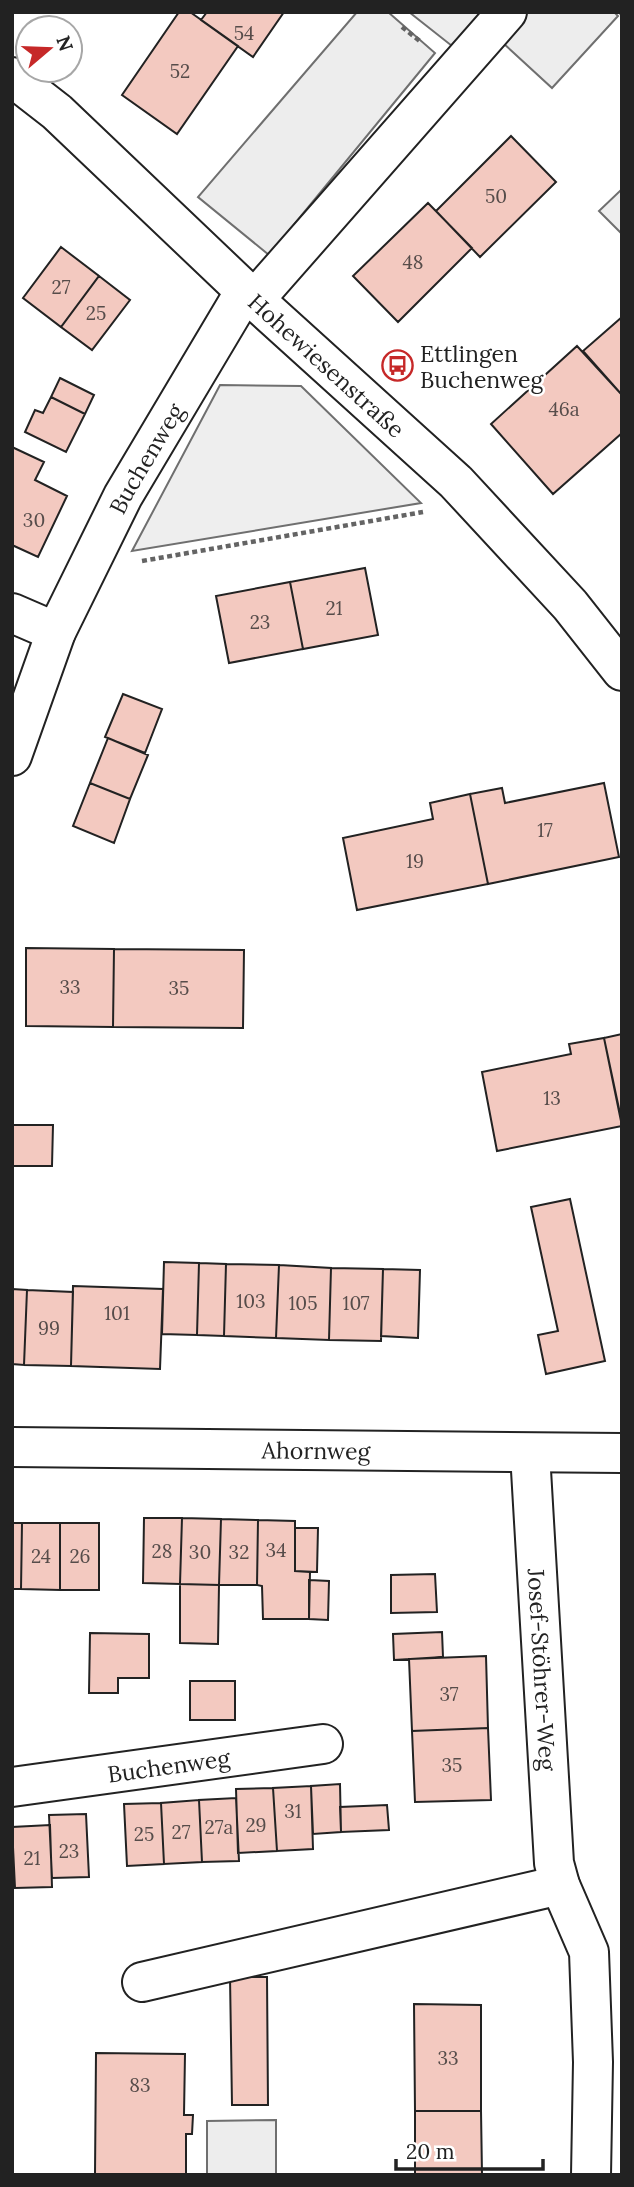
<svg xmlns="http://www.w3.org/2000/svg" width="634" height="2187" font-family="Lora,serif">
<style>
.green{fill:#eee;stroke:#6f6f6f;stroke-width:2}
.parking{fill:#ededed;stroke:#6f6f6f;stroke-width:2}
.building{fill:#f3c9c0;stroke:#222;stroke-width:2}
.lines{fill:none;stroke-linecap:round;stroke-linejoin:round}
.minor-casing{stroke:#222;stroke-width:42}
.path{stroke:#646464;stroke-width:4.5;stroke-dasharray:5 3.5;stroke-linecap:butt}
.minor{stroke:#fff;stroke-width:38}
.labels{text-anchor:middle;dominant-baseline:central;stroke-width:5;stroke-linejoin:round;paint-order:stroke}
.number-label{font-size:19px;fill:#564c4a}
.poi-label{font-size:23px;fill:#222;stroke:#fff;text-anchor:start}
.street-label{font-size:23px;fill:#222;stroke:#fff}
</style>
<rect width="100%" height="100%" fill="#fff"/>
<path class="green" d="M409,12H482L452,46Z
M622,189V234L599,211Z
M220,385L301,386L421,503L132,551Z"/>
<path class="parking" d="M357,12H388L435,53L269,255L198,197Z
M507,12H614L618,16L552,88L490,31Z
M276,2120V2175H207V2121Z"/>
<path class="building" d="M179,12H190L238,46L177,134L122,95Z
M207,12H284L253,57L201,20Z
M511,136L556,182L480,257L436,211Z
M428,203L472,248L398,322L353,276Z
M61,247L99,276L61,327L23,298Z
M99,276L130,300L92,350L61,327Z
M622,317V395L583,351Z
M577,346L622,395V433L553,494L491,424Z
M60,378L94,395L85,414L51,397Z
M51,397L85,414L66,452L25,432L35,410L43,413Z
M12,447L44,462L35,480L67,496L38,557L12,545Z
M365,568L378,635L303,649L290,582Z
M290,582L303,649L229,663L216,596Z
M123,694L162,709L145,753L105,737Z
M108,738L148,755L130,799L90,783Z
M90,783L130,799L114,843L73,826Z
M604,783L619,857L488,884L470,794L502,788L505,803Z
M470,794L488,884L357,910L343,838L433,819L430,803Z
M26,948L114,949L113,1027L26,1026Z
M114,949L244,950L243,1028L113,1027Z
M622,1034V1123L604,1038Z
M604,1038L622,1126L497,1151L482,1072L571,1054L569,1044Z
M12,1125H53L52,1166H12Z
M570,1199L605,1361L546,1374L538,1335L558,1331L531,1207Z
M164,1262L199,1263L197,1335L162,1334Z
M199,1263L226,1264L224,1336L197,1335Z
M226,1264L279,1265L276,1338L224,1336Z
M279,1265L331,1268L329,1340L276,1338Z
M331,1268L383,1269L381,1341L329,1340Z
M383,1269L420,1270L418,1338L381,1336Z
M73,1286L163,1289L160,1369L71,1366Z
M12,1289L27,1290L24,1365L12,1364Z
M27,1290L73,1292L71,1366L24,1365Z
M144,1518H182L180,1584L143,1583Z
M182,1518L221,1519L219,1585L180,1584Z
M221,1519L258,1520L257,1585H219Z
M258,1520L295,1521V1571L310,1572L309,1619H263L262,1586L257,1585Z
M12,1523H22L21,1589H12Z
M22,1523H60V1590L21,1589Z
M60,1523H99V1590H60Z
M295,1528H318L317,1572L295,1571Z
M435,1574L437,1612L391,1613V1575Z
M309,1580L329,1581L328,1620L309,1619Z
M180,1584L219,1585L218,1644L180,1643Z
M442,1632L443,1657L394,1660L393,1634Z
M90,1633L149,1634V1678H118V1693H89Z
M486,1656L488,1728L412,1731L409,1659Z
M190,1681H235V1720H190Z
M488,1728L491,1800L415,1802L412,1731Z
M340,1784L341,1832L313,1834L311,1786Z
M311,1786L313,1849L277,1851L273,1788Z
M273,1788L277,1851L238,1853L236,1789Z
M236,1798L239,1861L202,1862L199,1800Z
M199,1800L202,1862L164,1864L161,1803Z
M161,1803L164,1864L127,1866L124,1804Z
M387,1805L389,1830L341,1832L340,1807Z
M86,1814L89,1877L52,1878L49,1815Z
M50,1825L52,1887L15,1888L12,1827Z
M230,1977H267L268,2105H232Z
M414,2004L481,2005V2111H415Z
M96,2053L185,2054L184,2115H193L192,2134H186V2175H95Z
M415,2111H481L482,2175H415Z"/>
<g class="lines">
<defs>
<g id="minor">
<path id="s1" d="M12,77L57,112L245,291L456,482L570,605L622,671"/>
<path d="M255,299L507,12"/>
<path d="M12,613L56,632"/>
<path id="s2" d="M12,756L56,632L123,496L245,291"/>
<path id="s3" d="M12,1447L622,1453"/>
<path id="s4" d="M530,1453L554,1863L560,1885L589,1952L593,2062L591,2175"/>
<path id="s5" d="M12,1787L323,1744"/>
<path d="M142,1982L560,1885"/>
</g>
</defs>
<use href="#minor" class="minor-casing"/>
<path class="path" d="M620,12L622,14
M402,27L421,42
M142,561L423,512"/>
<use href="#minor" class="minor"/>
</g>
<defs>
<symbol id="bus-ring" viewBox="-11 -11 22 22"><circle r="9.5" fill="#fff" stroke="#c62828" stroke-width="1.5"/><path d="M-5-6H5V4H4V6H2V4H-2V6H-4V4H-5ZM-3.5-4V0h7V-4ZM-3.5 1.2v1.5H-2V1.2ZM2 1.2v1.5H3.5V1.2Z" fill="#c62828"/></symbol>
</defs>
<g fill-rule="evenodd">
<use href="#bus-ring" x="380" y="348" width="35" height="35"/>
</g>
<g class="labels">
<g class="number-label">
<text x="244" y="33">54</text>
<text x="180" y="71">52</text>
<text x="496" y="196">50</text>
<text x="413" y="262">48</text>
<text x="61" y="287">27</text>
<text x="96" y="313">25</text>
<text x="564" y="409">46a</text>
<text x="34" y="520">30</text>
<text x="334" y="608">21</text>
<text x="260" y="622">23</text>
<text x="545" y="830">17</text>
<text x="415" y="861">19</text>
<text x="70" y="987">33</text>
<text x="179" y="988">35</text>
<text x="552" y="1098">13</text>
<text x="251" y="1301">103</text>
<text x="303" y="1303">105</text>
<text x="356" y="1303">107</text>
<text x="117" y="1313">101</text>
<text x="49" y="1328">99</text>
<text x="276" y="1550">34</text>
<text x="162" y="1551">28</text>
<text x="200" y="1552">30</text>
<text x="239" y="1552">32</text>
<text x="41" y="1556">24</text>
<text x="80" y="1556">26</text>
<text x="449" y="1694">37</text>
<text x="452" y="1765">35</text>
<text x="293" y="1811">31</text>
<text x="256" y="1825">29</text>
<text x="219" y="1827">27a</text>
<text x="181" y="1832">27</text>
<text x="144" y="1834">25</text>
<text x="69" y="1851">23</text>
<text x="32" y="1858">21</text>
<text x="448" y="2058">33</text>
<text x="140" y="2085">83</text>
</g>
<g class="poi-label">
<text x="420" y="353">Ettlingen<tspan x="420" dy="26">Buchenweg</tspan></text>
</g>
<g class="street-label">
<text stroke="none"><textPath href="#s1" startOffset="427">Hohewiesenstraße</textPath></text>
<text stroke="none"><textPath href="#s2" startOffset="327">Buchenweg</textPath></text>
<text stroke="none"><textPath href="#s3" startOffset="304">Ahornweg</textPath></text>
<text stroke="none"><textPath href="#s4" startOffset="217">Josef-Stöhrer-Weg</textPath></text>
<text stroke="none"><textPath href="#s5" startOffset="158">Buchenweg</textPath></text>
</g>
</g>
<rect width="634" height="2187" fill="none" stroke="#222222" stroke-width="28"/>
<g transform="translate(49 49) rotate(71)"><circle r="33" fill="#ffffff" stroke="#a7a7a7" stroke-width="2"/>
<path d="M0-5L12 26L0 18L-12 26Z" fill="#c62828"/>
<text y="-10" font-size="19" font-weight="bold" text-anchor="middle" fill="#222222">N</text>
</g>
<path d="M396 2159v10h147v-10" fill="none" stroke="#222222" stroke-width="3.5"/>
<text x="406" y="2159" font-size="21" fill="#222222" stroke="#ffffff" stroke-width="5" paint-order="stroke">20 m</text>
</svg>
